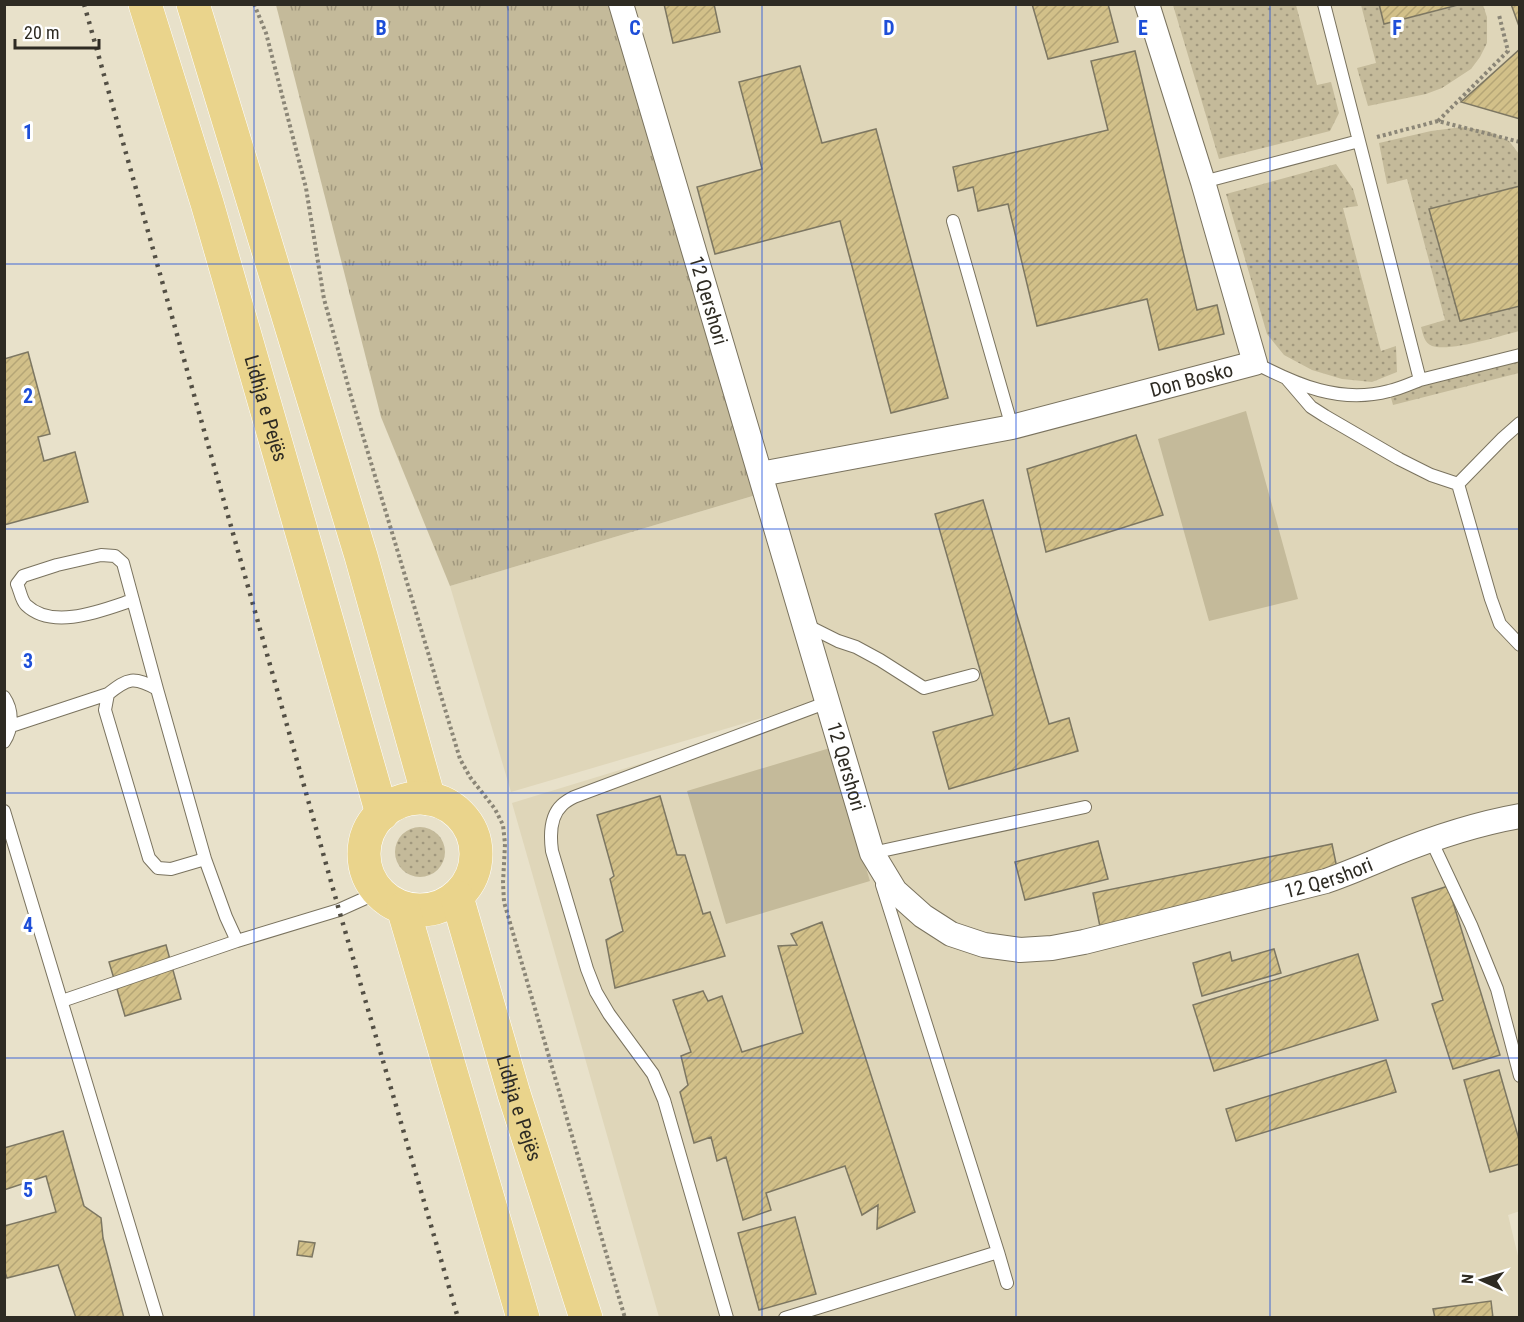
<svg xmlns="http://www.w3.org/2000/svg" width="1524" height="1322" font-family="'Roboto Condensed',sans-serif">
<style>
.built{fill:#dfd6b9}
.grass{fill:url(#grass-dots)}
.park{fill:url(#park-tufts)}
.pitch{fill:#c4ba9a}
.building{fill:url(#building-hatch);stroke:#7d7762;stroke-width:1.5}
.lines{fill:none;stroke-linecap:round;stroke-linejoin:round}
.service-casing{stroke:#7a735f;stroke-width:14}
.minor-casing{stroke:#7a735f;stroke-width:26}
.trunk-casing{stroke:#fff;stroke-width:34}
.path{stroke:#8b8677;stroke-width:4;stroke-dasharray:3 3;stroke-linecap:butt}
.service{stroke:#fff;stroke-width:12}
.minor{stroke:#fff;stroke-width:24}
.trunk{stroke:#ead48c;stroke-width:33}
.rail{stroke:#534f44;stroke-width:4.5;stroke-dasharray:3 6;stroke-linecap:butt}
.grid{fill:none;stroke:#1d4ed8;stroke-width:1.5;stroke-opacity:0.55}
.labels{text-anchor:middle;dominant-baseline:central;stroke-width:6;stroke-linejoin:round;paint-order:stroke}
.street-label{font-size:20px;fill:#2e2b23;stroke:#fff}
.grid-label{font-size:20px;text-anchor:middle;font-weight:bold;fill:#1d4ed8;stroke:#fff;stroke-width:6;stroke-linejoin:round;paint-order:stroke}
</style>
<defs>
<pattern id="grass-dots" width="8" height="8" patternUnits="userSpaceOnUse" patternTransform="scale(1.5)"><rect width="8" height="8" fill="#c4ba9a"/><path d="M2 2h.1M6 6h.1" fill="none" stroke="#a0977d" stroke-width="1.8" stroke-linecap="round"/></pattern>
<pattern id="park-tufts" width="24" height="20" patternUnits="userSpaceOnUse" patternTransform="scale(1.5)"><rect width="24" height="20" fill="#c4ba9a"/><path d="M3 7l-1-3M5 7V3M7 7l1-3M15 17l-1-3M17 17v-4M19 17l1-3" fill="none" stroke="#a0977d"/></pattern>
<pattern id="building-hatch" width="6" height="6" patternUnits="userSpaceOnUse" patternTransform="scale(1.5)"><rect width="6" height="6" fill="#d2c089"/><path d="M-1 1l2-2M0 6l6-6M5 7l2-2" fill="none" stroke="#b5a576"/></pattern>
</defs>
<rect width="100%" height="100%" fill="#e8e1ca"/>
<path class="built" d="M617,5H1519L1520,1211L1508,1215L1519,1260V1317H659L512,803L826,707Z
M756,495L817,702L511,792L450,586Z"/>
<path class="grass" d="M1173,5H1296L1317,85L1331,82L1339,113L1330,131L1219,159Z
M1361,5H1379L1384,24L1462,5H1483L1487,17V43L1480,57L1471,69L1442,88L1426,94L1368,106L1357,68L1376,63Z
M1462,127L1488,131L1509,141L1519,154V186L1429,209L1460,321L1519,306V331C1500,336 1450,352 1432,346C1424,343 1423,334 1421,327L1445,320L1407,179L1387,184L1379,143L1431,131Z
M1336,164L1353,189L1358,206L1343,208L1381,351L1396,346L1397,372L1372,382L1342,379L1312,370L1284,355L1267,334L1226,194Z
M1519,361V373L1393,405L1390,394Z
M395 852a25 25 0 1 1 50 0a25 25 0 1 1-50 0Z"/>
<path class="park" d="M276,5H617L756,495L450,586L381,417Z"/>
<path class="pitch" d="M1246,411L1298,599L1209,621L1158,439Z
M830,748L870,881L726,924L687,791Z"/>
<path class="building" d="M664,4H714L720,32L673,43Z
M1032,4H1108L1118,42L1048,59Z
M1379,4H1462L1384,24Z
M1511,4H1520V29Z
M1520,49V119L1461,102Z
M1135,51L1197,310L1217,305L1224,334L1159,350L1147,299L1037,326L1008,204L978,211L973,187L958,191L953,167L1108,130L1091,61Z
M800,66L822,143L876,129L948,398L891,413L840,221L715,254L697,187L762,169L739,82Z
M1520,186V306L1460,321L1429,209Z
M28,352L50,434L38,437L44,461L75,452L88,502L4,525V359Z
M1136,435L1163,515L1046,552L1027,469Z
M983,500L1049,724L1069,718L1078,751L949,789L933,732L993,715L935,514Z
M660,796L677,855H685L703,914L710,912L725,956L615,988L606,940L623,931L610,879L614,876L597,815Z
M1098,841L1108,879L1025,900L1015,862Z
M1332,844L1341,888L1102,936L1093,893Z
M1448,886L1500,1055L1453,1069L1432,1004L1443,1000L1412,898Z
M822,922L915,1212L877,1229L878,1205L862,1215L845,1166L766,1193L771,1210L743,1220L726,1157L717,1161L711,1137L694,1143L680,1092L688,1085L681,1056L691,1052L673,1000L703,991L708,1001L722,996L742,1052L803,1033L778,946L797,945L791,934Z
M166,945L181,999L125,1016L109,962Z
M1274,949L1281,973L1202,996L1193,963L1230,952L1232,961Z
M1358,954L1378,1020L1214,1071L1193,1005Z
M1386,1060L1396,1092L1236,1141L1226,1109Z
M1499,1070L1520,1143V1164L1490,1172L1464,1080Z
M63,1131L84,1206L101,1218L103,1238L124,1318H76L58,1265L7,1278L4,1269V1226L56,1212L46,1176L4,1190V1148Z
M795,1217L816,1294L759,1310L738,1233Z
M299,1241L315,1243L312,1257L297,1255Z
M1491,1301L1493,1318H1435L1433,1309Z"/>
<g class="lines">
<defs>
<path id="service" d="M1324,4L1420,380L1520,355
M1203,182L1359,141
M953,221L1012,427
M1255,363C1297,385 1340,404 1389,391C1399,389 1410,384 1420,380
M1287,379L1311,407L1325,416L1399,459L1431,475L1458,484
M1520,423L1503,438L1458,484L1491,599L1500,624L1520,645
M133,600C103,610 53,631 26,605C21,600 20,590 17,584L23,576L57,565L101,555L115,556L123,563L157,689L205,859L171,869L158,868L149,858L105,710L108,694C128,678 134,676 157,689
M806,625L838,641L856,647L880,660L924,688L973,675
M4,697C13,710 13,728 4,742
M11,726L108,694
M4,811L157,1318
M1431,840L1471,925L1497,989L1520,1076
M872,854V853L1085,807
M205,859L226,917L237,941L339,910L379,892
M62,1001L237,941
M998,1252L1007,1283
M727,1318L664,1100L653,1074L609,1014L596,992L587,969L552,851C550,836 550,816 562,805C565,802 570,799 574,797L828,702
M785,1318L998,1252L882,885"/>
<g id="minor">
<path id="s1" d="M621,4L872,853L895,891L923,916L951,934L984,945L1020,950L1052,948L1084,942L1326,881C1349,873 1370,864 1391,855C1433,838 1475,824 1520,816"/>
<path id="s2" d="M761,474L1012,427L1255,363L1203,182L1147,4"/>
</g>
<g id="trunk">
<path id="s3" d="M145,4L207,203L314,575L382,814"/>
<path d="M193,4L361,556L429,799"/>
<circle cx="420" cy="854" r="56"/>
<path id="s4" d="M457,897L514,1094L586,1318"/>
<path d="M403,908L523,1318"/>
</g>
</defs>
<use href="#service" class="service-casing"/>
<use href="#minor" class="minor-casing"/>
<use href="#trunk" class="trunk-casing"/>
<path class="path" d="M254,4L266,33L306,188L324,299L351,396L460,759L470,777L495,809L503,825L505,844L503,883L504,902L625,1318
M1438,121L1508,51L1499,15
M1377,137L1438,121L1520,142"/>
<use href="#service" class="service"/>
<use href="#minor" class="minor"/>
<use href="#trunk" class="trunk"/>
<path class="rail" d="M84,4L339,910L458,1318"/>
</g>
<path class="grid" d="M254,4V1318M508,4V1318M762,4V1318M1016,4V1318M1270,4V1318M4,264H1520M4,529H1520M4,793H1520M4,1058H1520"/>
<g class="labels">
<g class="street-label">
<text stroke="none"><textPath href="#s1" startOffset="309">12 Qershori</textPath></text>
<text stroke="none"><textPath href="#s2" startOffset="441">Don Bosko</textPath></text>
<text stroke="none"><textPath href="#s3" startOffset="422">Lidhja e Pejës</textPath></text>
<text stroke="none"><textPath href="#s1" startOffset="795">12 Qershori</textPath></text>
<text stroke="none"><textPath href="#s1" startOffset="1389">12 Qershori</textPath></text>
<text stroke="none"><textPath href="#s4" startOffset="220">Lidhja e Pejës</textPath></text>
</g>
</g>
<g class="grid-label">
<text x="381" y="35">B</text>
<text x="635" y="35">C</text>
<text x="889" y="35">D</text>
<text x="1143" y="35">E</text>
<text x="1397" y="35">F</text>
<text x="28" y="139">1</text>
<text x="28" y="403">2</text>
<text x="28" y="668">3</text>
<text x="28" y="932">4</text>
<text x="28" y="1197">5</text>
</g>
<rect width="1524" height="1322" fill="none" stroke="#2e2b23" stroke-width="12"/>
<g transform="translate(1482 1280) rotate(274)" stroke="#ffffff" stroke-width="4.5" paint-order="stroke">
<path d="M0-4.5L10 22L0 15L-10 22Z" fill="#2e2b23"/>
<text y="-9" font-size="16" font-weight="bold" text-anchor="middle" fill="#2e2b23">N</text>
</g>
<path d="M15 39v9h84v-9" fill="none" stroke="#2e2b23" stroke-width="3"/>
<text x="24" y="39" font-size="18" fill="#2e2b23" stroke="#ffffff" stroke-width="4.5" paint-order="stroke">20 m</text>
</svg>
